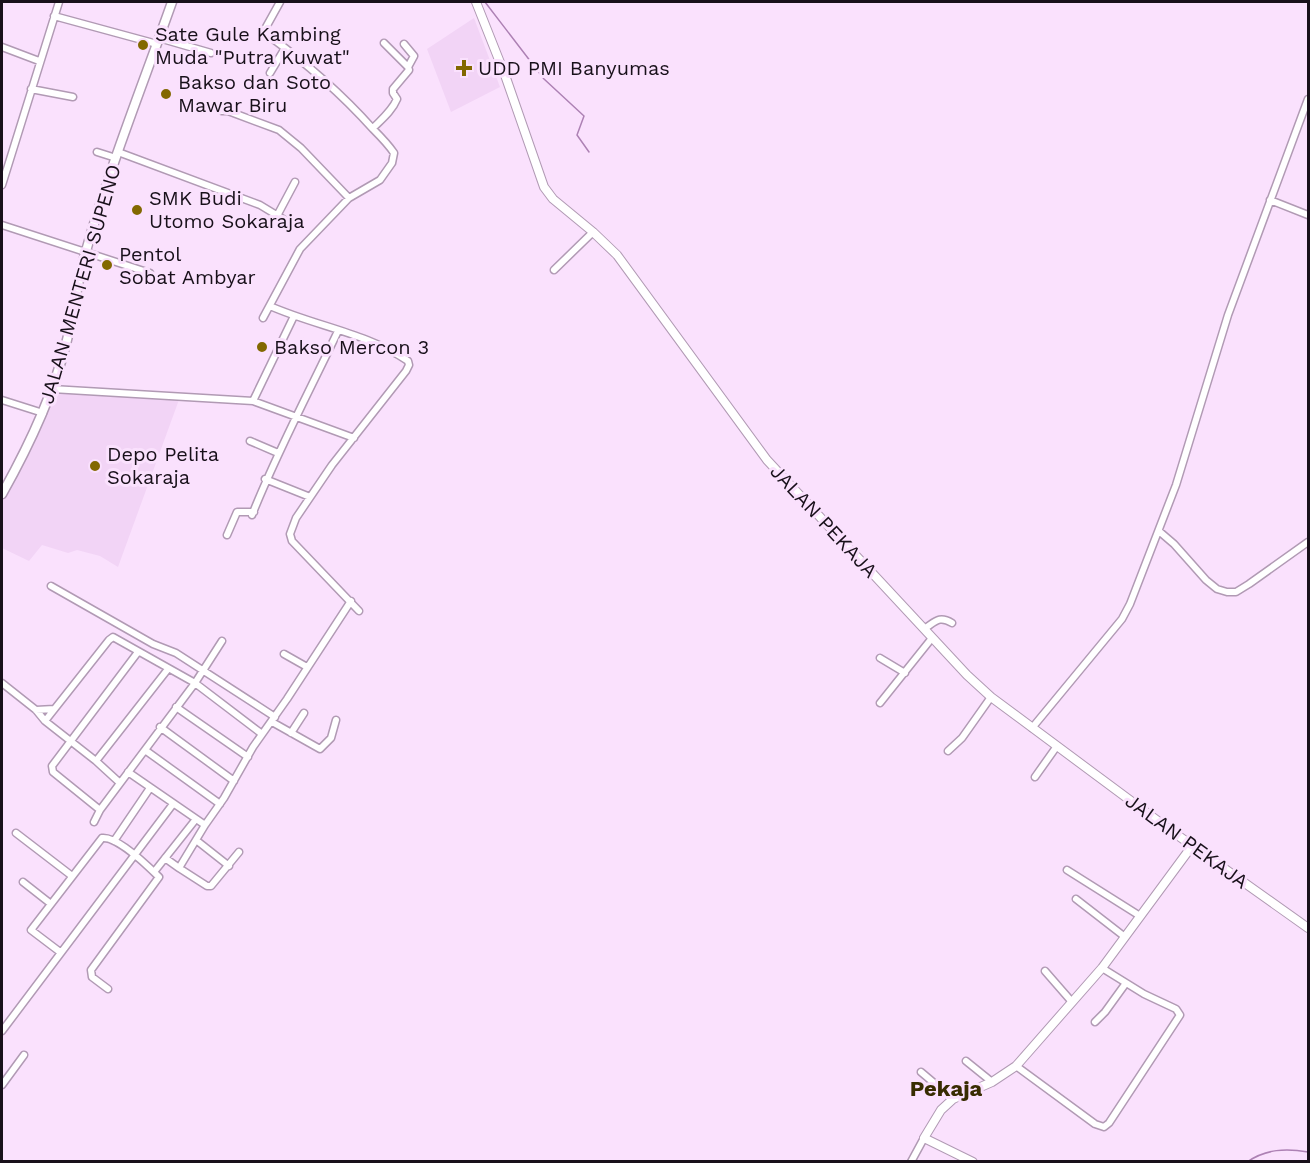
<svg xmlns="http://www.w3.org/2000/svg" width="1310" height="1163" font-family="'Work Sans',sans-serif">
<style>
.built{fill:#f2d4f6}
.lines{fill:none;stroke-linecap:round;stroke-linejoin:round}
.stream{stroke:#ad81b4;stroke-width:1.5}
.minor-casing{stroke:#b19ab4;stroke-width:9}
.tertiary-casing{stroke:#b19ab4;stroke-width:10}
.secondary-casing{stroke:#b19ab4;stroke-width:11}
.minor{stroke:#fff;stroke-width:6}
.tertiary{stroke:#fff;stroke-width:8}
.secondary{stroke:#fff;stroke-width:8}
.poi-dot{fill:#826800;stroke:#fae1fd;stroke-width:2}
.labels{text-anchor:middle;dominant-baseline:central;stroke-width:6;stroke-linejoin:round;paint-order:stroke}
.poi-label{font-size:20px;fill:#18101a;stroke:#fae1fd;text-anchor:start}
.street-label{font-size:20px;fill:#18101a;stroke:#fae1fd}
.quarter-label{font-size:22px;font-weight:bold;fill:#382c01;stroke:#fae1fd}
</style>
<rect width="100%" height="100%" fill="#fae1fd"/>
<path class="built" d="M474,18L500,87L451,112L427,49Z
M56,393L180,397L118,567L100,556L77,550L68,553L42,545L29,561L2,548V493Z"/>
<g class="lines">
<path class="stream" d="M485,2L544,79L584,116L577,135L589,152
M1247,1162C1266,1149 1286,1148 1308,1152"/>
<defs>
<path id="minor" d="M54,16L157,44
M159,38L211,53
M404,44L414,56L408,67
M2,47L39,61
M270,73L285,48
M31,89L73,97
M222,111H228L279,130L301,148L349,198
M373,128C382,119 392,111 397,99L393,93V89L409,70L408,67L384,43
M97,152L116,158
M118,152L260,205L293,225
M2,185L59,2
M1270,200L1308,215
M278,214L295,182
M2,225L150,273
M554,270L593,232
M270,306C315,326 367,333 408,361L409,365L406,371L332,465L296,518L290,534L292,541L359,611
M263,318L300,249L349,198L380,180L392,163L394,153C388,144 380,136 373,129C340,92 305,62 265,33V29L280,2
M52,389L253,401L354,438
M2,400L43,413
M253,401L294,316
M250,441L278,453
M265,479L310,497
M252,515C277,452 309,392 338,331
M1160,532L1174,544L1206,580L1217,589L1227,592H1236L1249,584L1308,542
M227,535L237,512H254
M51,586L153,644L176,653L275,717
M924,629C935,622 939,615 952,623
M222,641L195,683L262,734
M284,654L307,667
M880,658L905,673
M2,683L36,710L45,721L96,761L120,783
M880,703L932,638
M176,707L248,757
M36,710L54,709
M45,721L109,640L113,637L195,683L100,810L94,822
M272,722L320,749L331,738L336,720
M160,727L234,781
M1032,728L1122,619L1130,604L1176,485L1228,315L1308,99
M291,733L304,713
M145,750L220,804
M948,751L962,738L991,697
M96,761L168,669
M128,772L205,825
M1035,777L1057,746
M100,810L53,772L52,766L138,652
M16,833L72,876
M196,840L229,866
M114,841L150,788
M239,852L211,886H207L179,868L205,825L224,798L253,747L287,699L351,601
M165,858L179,868
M1067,870L1140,916
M154,872L196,819
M23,882L51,904
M1076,899L1125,937
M60,952L31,930L102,838C117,836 148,866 159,877L91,970L92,977L108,989
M1045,971L1072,1002
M1095,1022L1105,1012L1126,983
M2,1031L173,804
M966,1061L992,1082
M1016,1066L1095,1124L1104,1127L1109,1123L1180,1015L1176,1009L1144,994L1102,968
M921,1072L953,1099
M2,1085L24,1055
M911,1162L924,1138"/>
<path id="tertiary" d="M476,2L505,75L544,187L553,199L593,232L617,255L767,460L967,675L991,697L1166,827L1308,928
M973,1162L924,1138L941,1110L953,1099L992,1082L1016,1066L1102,968L1192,846"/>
<path id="secondary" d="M2,494C29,446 52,398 66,344C74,313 77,281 86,251C110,166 143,84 172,2"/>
</defs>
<use href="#minor" class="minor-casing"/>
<use href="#tertiary" class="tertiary-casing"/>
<use href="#secondary" class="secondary-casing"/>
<use href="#minor" class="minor"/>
<use href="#tertiary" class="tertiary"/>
<use href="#secondary" class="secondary"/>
</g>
<g class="poi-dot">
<circle cx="143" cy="45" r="6"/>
<path d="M461 59h6v6h6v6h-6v6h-6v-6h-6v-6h6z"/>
<circle cx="166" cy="94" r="6"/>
<circle cx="137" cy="210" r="6"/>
<circle cx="107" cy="265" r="6"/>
<circle cx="262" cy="347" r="6"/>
<circle cx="95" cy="466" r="6"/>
</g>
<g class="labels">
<g class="poi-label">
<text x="155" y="34">Sate Gule Kambing<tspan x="155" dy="23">Muda "Putra Kuwat"</tspan></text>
<text x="478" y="68">UDD PMI Banyumas</text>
<text x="178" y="82">Bakso dan Soto<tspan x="178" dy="23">Mawar Biru</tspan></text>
<text x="149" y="198">SMK Budi<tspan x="149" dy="23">Utomo Sokaraja</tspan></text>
<text x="119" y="254">Pentol<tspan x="119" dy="23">Sobat Ambyar</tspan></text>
<text x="274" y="347">Bakso Mercon 3</text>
<text x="107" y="454">Depo Pelita<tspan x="107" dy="23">Sokaraja</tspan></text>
</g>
<g class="street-label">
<text transform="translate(80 284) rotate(-74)">JALAN MENTERI SUPENO</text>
<text transform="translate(824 521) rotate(47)">JALAN PEKAJA</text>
<text transform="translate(1187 841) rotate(36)">JALAN PEKAJA</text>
</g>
<g class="quarter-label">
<text x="946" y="1088">Pekaja</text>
</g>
</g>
<rect width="1310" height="1163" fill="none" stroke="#18101a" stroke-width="6"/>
</svg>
